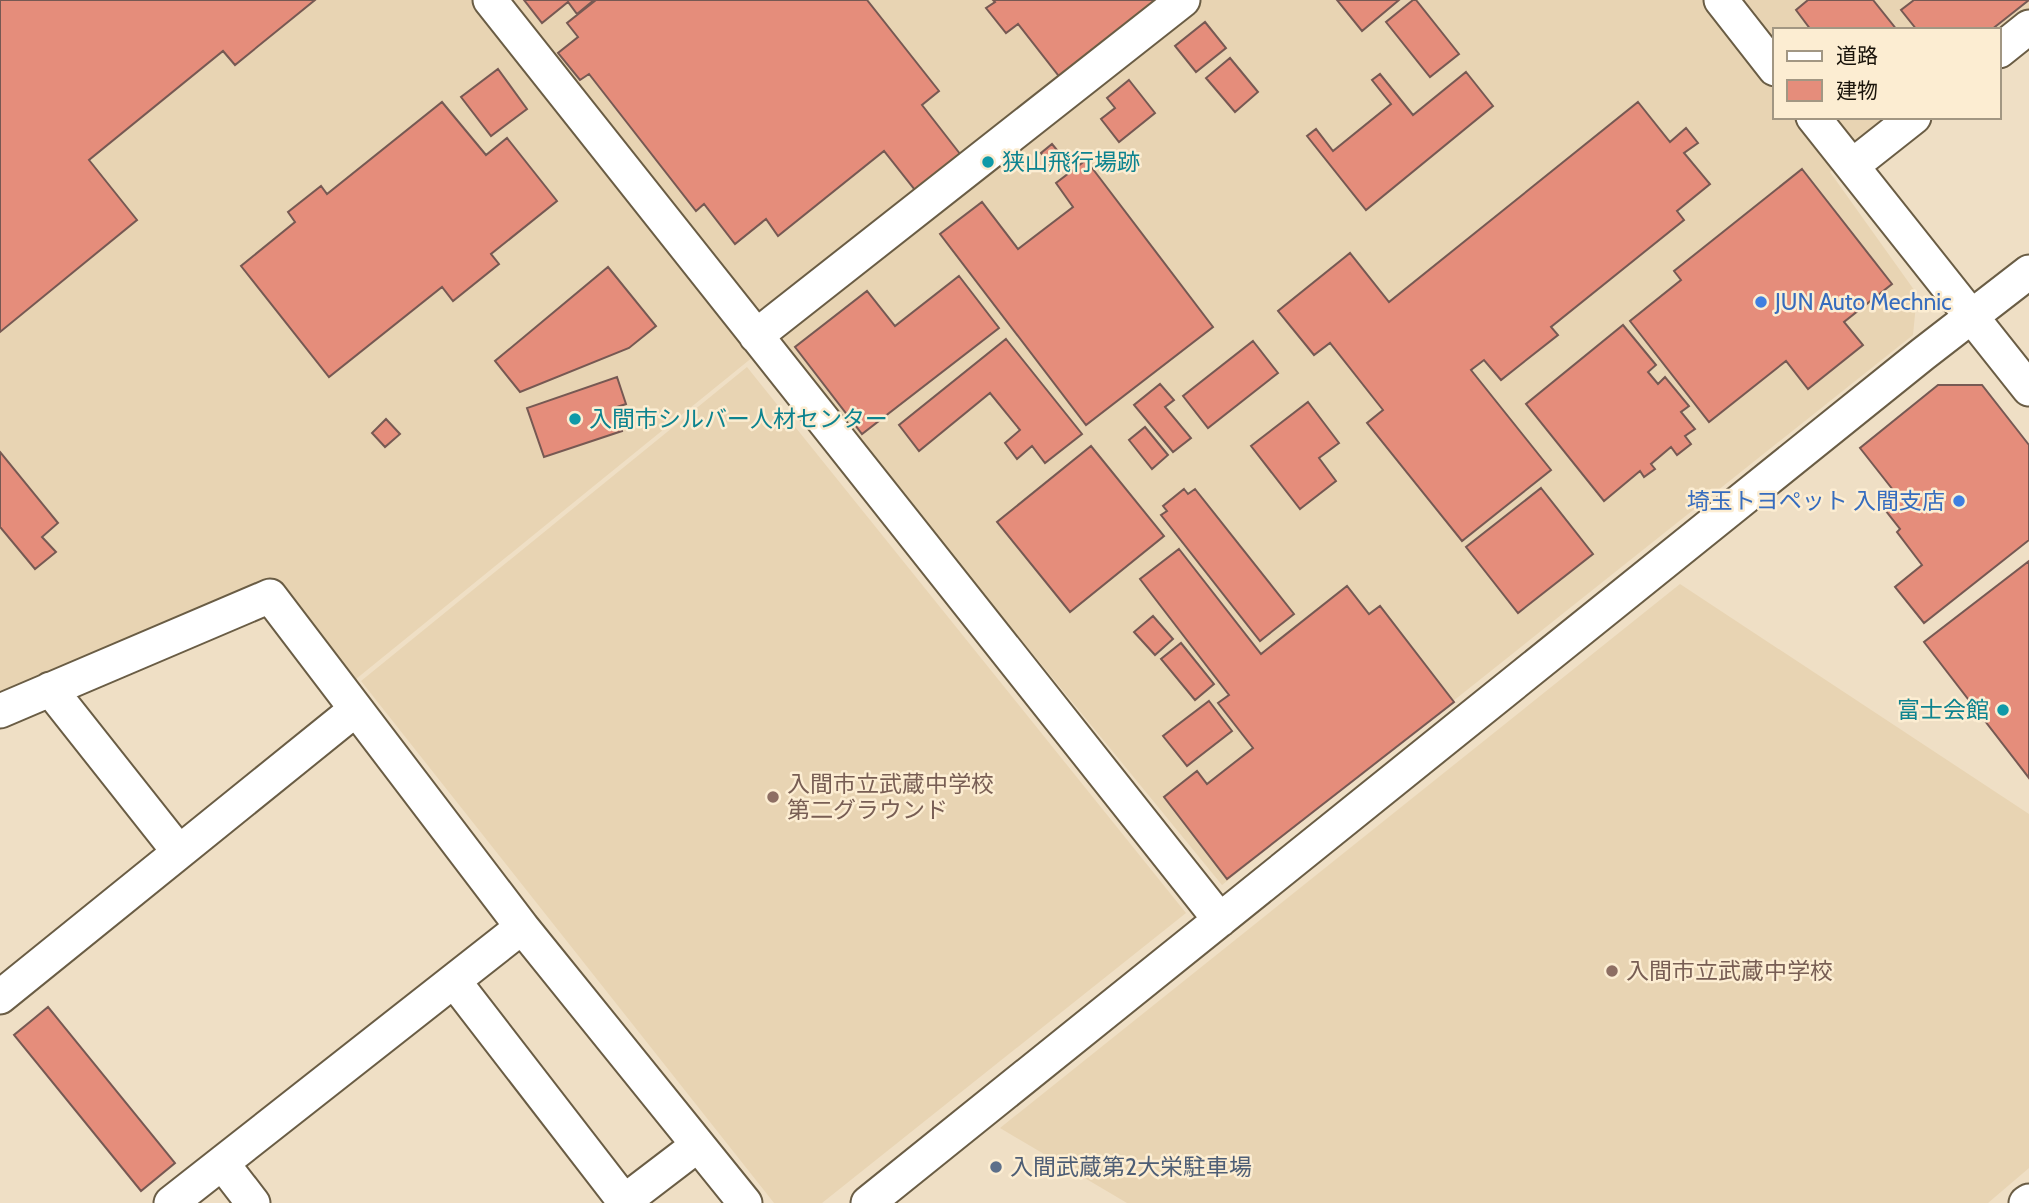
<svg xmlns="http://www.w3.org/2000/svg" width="2029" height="1203" font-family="Cabin,'Noto Sans JP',sans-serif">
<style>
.built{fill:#e8d4b3}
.building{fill:#e58d7b;stroke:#765953;stroke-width:2}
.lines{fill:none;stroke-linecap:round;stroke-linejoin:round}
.minor-casing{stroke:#6a5d45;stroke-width:37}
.minor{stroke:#fff;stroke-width:33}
.culture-dot{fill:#0f9aa8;stroke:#fcedd2;stroke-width:2.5}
.shop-dot{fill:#3f7fe0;stroke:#fcedd2;stroke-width:2.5}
.education-dot{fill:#8d6e63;stroke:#fcedd2;stroke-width:2.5}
.service-dot{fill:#5c6f8a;stroke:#fcedd2;stroke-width:2.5}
.labels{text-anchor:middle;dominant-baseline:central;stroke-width:5;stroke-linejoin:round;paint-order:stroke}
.culture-label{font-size:23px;fill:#0d838f;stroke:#fcedd2;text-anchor:start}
.shop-label{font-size:23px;fill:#366cbe;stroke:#fcedd2;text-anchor:start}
.education-label{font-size:23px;fill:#785e54;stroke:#fcedd2;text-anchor:start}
.service-label{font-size:23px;fill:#4e5e75;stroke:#fcedd2;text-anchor:start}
</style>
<rect width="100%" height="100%" fill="#efdfc5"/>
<path class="built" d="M0,0H2029V11L1999,35V30H1775V117H1897L1830,172L1917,294L1913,335L1222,885L775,339L356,679L277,579L0,698Z
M747,367L1186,913L822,1203H774L361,681Z
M1680,584L2029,814V1168L1988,1203H1127L1000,1128Z"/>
<path class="building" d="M0,0H315L235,65L223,51L89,160L137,220L0,332Z
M524,0H594L577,14L568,2L542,23Z
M596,0H867L939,91L922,105L964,159L919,195L884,151L778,236L766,219L735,244L704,204L696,211L589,74L580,80L558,53L578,37L567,23Z
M993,0H1162L1062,80L1018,24L1006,33L986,8L995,2Z
M1337,0H1399L1362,31Z
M1413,0H1416L1459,54L1430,77L1386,22Z
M1808,0H1873L1897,30H1811L1796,10Z
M1914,0H2029L1991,30H1917L1901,10Z
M1205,22L1226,48L1196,72L1175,46Z
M1230,58L1258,92L1235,112L1206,78Z
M498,69L527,109L491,136L461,97Z
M1466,72L1493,106L1366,210L1307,136L1316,129L1333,151L1391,104L1372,80L1380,74L1413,115Z
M1129,80L1155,113L1119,142L1101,119L1115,108L1107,98Z
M442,102L486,155L507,138L557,201L491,254L499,264L453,301L442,287L329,377L241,266L295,222L288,212L321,186L327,194Z
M1638,102L1670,142L1686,128L1698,143L1684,153L1710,184L1677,211L1684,220L1551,327L1558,335L1501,380L1484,360L1471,370L1551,470L1462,541L1367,423L1383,410L1330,343L1314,355L1278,311L1350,253L1389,302Z
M1052,144L1062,156L1050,165L1041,153Z
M1086,160L1213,327L1086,425L940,234L982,202L1018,249L1073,207L1056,183Z
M1802,169L1892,284L1844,322L1863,345L1808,389L1786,361L1709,422L1630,321L1681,280L1674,271Z
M608,267L656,326L629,348L520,392L495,361Z
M959,276L999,328L862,434L795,347L867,291L895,326Z
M1623,325L1656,365L1648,372L1658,384L1665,377L1689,406L1681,412L1695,429L1685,436L1691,444L1677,455L1671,447L1651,464L1655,469L1644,477L1640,471L1604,501L1526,404Z
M1006,339L1082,434L1045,463L1032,446L1017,459L1005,443L1020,430L990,393L919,451L899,425Z
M1253,341L1278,373L1208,428L1183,396Z
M617,377L626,404L614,408L622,431L544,457L527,408Z
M1160,384L1174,400L1165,407L1191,438L1173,452L1134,405Z
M1938,385H1982L2029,445V540L1924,623L1895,587L1922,565L1897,532L1900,529L1882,506L1897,495L1860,448Z
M1308,402L1339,443L1319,458L1336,481L1300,509L1251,446Z
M386,419L400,434L385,447L372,433Z
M1145,427L1168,455L1152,469L1129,440Z
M1091,446L1164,536L1070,612L997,522Z
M0,452L58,523L42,537L56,552L35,569L0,527Z
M1541,488L1593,554L1518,613L1466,547Z
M1184,489L1188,494L1195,489L1294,614L1260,641L1161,515L1167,511L1163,506Z
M1179,549L1261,654L1347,586L1369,614L1380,606L1454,702L1227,879L1164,797L1197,771L1207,784L1253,748L1218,703L1229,695L1140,579Z
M2029,561V778L1924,642Z
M1153,616L1173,639L1155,655L1134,632Z
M1181,643L1214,684L1195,700L1161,659Z
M1209,701L1232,731L1187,766L1163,736Z
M48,1007L175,1163L141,1191L14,1035Z"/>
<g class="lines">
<defs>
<path id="minor" d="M490,0L1220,920
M1721,0L1775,69
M1999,51L2029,27
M1813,117L2029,389
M1852,166L1914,117
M756,336L1183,0
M50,689L179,852
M0,711L270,596L522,927L745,1203
M454,981L624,1201
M0,997L355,710
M222,1163L253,1203
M171,1203L522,927
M622,1203L698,1145
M868,1203L1923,354L2029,272
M2026,1203L2029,1201"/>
</defs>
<use href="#minor" class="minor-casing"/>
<use href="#minor" class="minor"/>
</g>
<g class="culture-dot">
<circle cx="988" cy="162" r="7"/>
<circle cx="575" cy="419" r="7"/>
<circle cx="2003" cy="710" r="7"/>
</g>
<g class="shop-dot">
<circle cx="1761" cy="302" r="7"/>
<circle cx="1959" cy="501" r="7"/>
</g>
<g class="education-dot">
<circle cx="773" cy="797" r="7"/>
<circle cx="1612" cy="971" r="7"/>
</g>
<circle class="service-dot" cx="996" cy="1167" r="7"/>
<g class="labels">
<g class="culture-label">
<text x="1002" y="162">狭山飛行場跡</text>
<text x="589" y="419">入間市シルバー人材センター</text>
<text x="1989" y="710" text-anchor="end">富士会館</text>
</g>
<g class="shop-label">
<text x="1775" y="302">JUN Auto Mechnic</text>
<text x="1945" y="501" text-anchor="end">埼玉トヨペット 入間支店</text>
</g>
<g class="education-label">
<text x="787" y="784">入間市立武蔵中学校<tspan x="787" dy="26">第二グラウンド</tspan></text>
<text x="1626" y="971">入間市立武蔵中学校</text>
</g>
<g class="service-label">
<text x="1010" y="1167">入間武蔵第2大栄駐車場</text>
</g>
</g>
<rect x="1773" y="28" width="228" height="91" fill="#fcedd2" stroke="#a29783" stroke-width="2"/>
<rect x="1787" y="51" width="35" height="10" fill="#ffffff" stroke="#a29783" stroke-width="2"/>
<text x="1836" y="63" font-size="21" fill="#1b150c">道路</text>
<rect x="1787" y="80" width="35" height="21" fill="#e58d7b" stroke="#a29783" stroke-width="2"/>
<text x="1836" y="98" font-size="21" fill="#1b150c">建物</text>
</svg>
